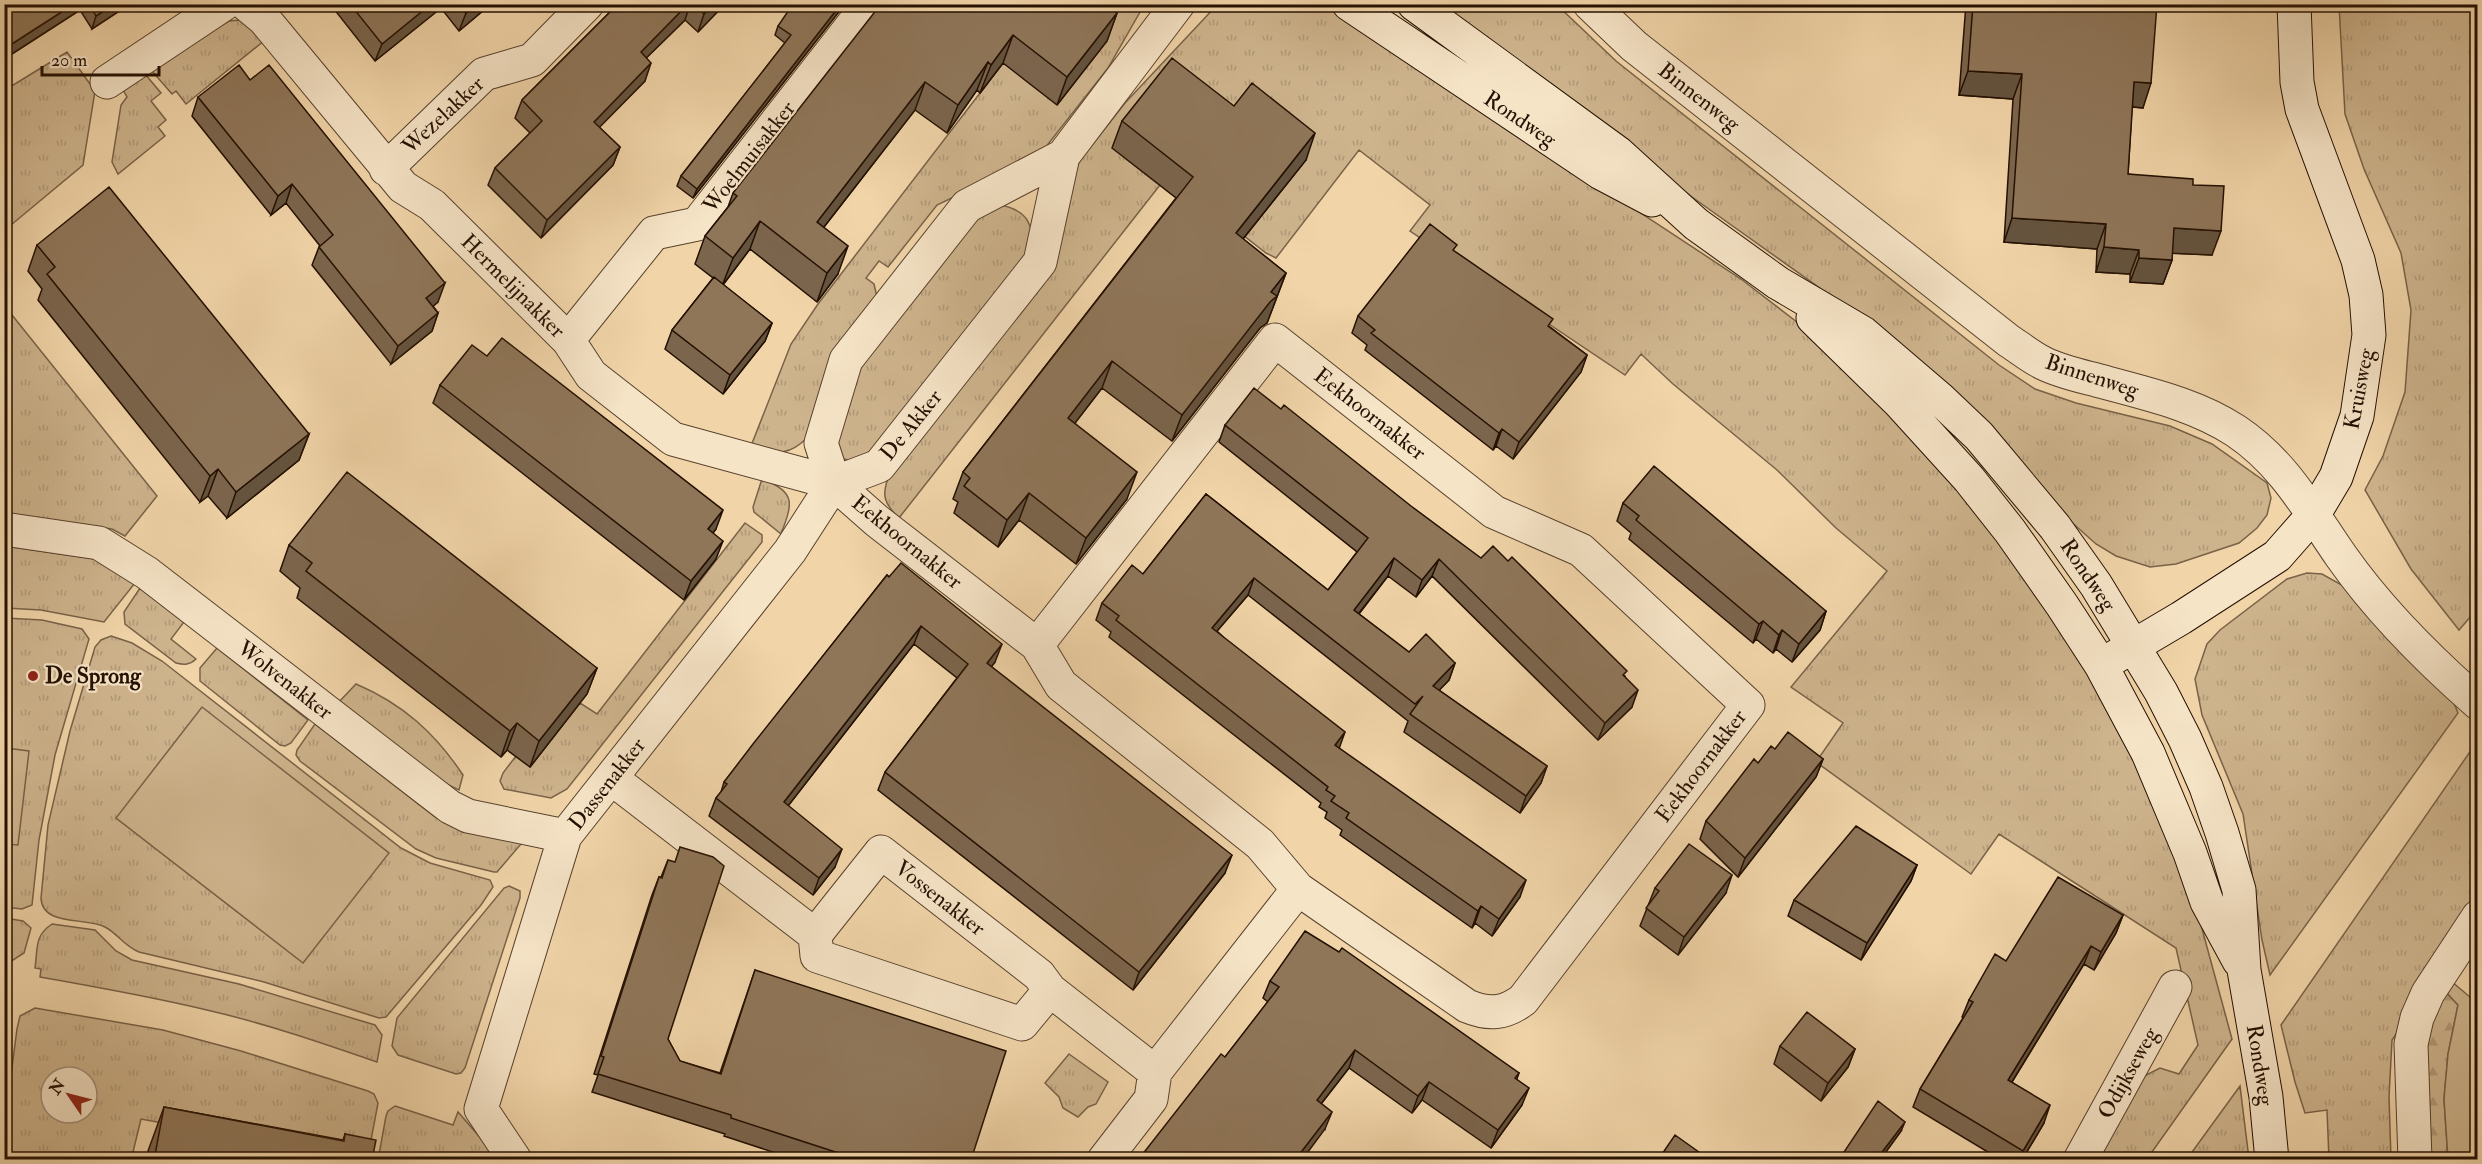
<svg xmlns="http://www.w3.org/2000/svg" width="2482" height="1164" font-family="'IM FELL Double Pica',serif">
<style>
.grass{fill:url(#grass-tufts);stroke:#796248;stroke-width:1.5;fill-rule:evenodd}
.forest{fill:url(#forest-firs);stroke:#796248;stroke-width:1.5}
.garden{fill:#ceb48d;stroke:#796248;stroke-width:1.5}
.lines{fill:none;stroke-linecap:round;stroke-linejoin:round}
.street-casing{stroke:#57412c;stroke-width:35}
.secondary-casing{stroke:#241002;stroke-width:35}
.street{stroke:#f6e4c7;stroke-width:33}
.secondary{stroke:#f6e4c7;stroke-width:33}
.wall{fill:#7b654d;stroke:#241002;stroke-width:1.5}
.shaded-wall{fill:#64533e;stroke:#241002;stroke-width:1.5}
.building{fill:#8f7659;stroke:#241002;stroke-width:1.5}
.poi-dot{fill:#8f2418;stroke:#f6e4c7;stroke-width:2}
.labels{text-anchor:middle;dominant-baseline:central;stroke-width:4.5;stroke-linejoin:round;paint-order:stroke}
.street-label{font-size:22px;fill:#241002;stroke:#f6e4c7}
.poi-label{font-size:22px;font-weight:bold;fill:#241002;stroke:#f6e4c7;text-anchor:start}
</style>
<defs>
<pattern id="grass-tufts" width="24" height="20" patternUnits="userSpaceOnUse" patternTransform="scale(1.5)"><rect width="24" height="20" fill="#ceb48d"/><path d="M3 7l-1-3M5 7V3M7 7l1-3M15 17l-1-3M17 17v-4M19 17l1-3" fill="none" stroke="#b19a78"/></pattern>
<pattern id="forest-firs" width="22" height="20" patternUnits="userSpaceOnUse" patternTransform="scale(1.5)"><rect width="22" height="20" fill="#ceb48d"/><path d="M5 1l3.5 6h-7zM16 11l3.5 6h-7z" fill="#b19a78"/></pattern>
</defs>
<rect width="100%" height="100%" fill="#f1d5a9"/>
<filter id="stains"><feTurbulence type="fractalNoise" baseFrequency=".00333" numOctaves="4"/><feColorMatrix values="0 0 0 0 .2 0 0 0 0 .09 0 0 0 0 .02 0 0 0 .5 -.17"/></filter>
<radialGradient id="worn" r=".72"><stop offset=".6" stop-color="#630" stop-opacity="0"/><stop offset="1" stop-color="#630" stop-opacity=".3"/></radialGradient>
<path class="grass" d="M1063,5H1144L1108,68L1045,148L1028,161L937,205L888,267L879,261L866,278L874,284L877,297L807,438C786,458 777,452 751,446L791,344L818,304L1003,63Z
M1217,5H1325L1741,279L1806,329L1906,427L1966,494L2087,664L2173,839L2201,925L2232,1039L2147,1159H2094L2142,1077L2160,1068L2179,1074L2198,1045L2176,948L1999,834L1971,874L1816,762L1843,723L1791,687L1887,571L1836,528L1777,470L1673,384L1641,354L1625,375L1410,231L1430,205L1359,150L1276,258L1266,253L1207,207L1160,185L899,518C881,501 882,492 891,470L1049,267L1071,175L1082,158L1125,103Z
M1434,5H1557L1616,61L1999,365L2035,389L2076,403L2170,426L2212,444L2267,483L2271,498L2267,515L2257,528L2239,543L2176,564L2150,567L2116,556L2096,544L2059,511L1873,326L1692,197L1546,85Z
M2339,5H2477L2478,608L2459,630L2411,569L2365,490L2383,456L2405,392L2411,310L2401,253L2364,169L2345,114Z
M239,20L248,24L265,40L186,104L176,91L172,94L151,70L222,25L229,21Z
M67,52L95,91L83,165L5,230V90Z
M145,74L161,93L151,101L166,120L158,127L165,136L118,174L112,162L121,105L127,97L122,88Z
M1001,205C1028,211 1033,224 1033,250L892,436L856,462L844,459L840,455L834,432L851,376L973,216Z
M4,305L157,496L125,536L112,529L5,513Z
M764,480C797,492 792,505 781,534L754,512L753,507L761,482Z
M745,523L762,535V542L567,789L551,798L504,789L500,781L503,773L516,756L530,767L580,703L597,714Z
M5,546L96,559L135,583L104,622L41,610L5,608Z
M2307,573L2322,574L2349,589L2453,701L2458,713L2270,975L2262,940L2243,814L2202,715L2195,679L2207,644L2220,630L2287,579Z
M140,588L184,622L171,639L196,659C190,665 184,665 176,663L125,624L124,612Z
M5,618L42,620L82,629L89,639L55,755L39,840L32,905L22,909L5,907Z
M111,636L132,643L162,661L401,848L430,863L490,880L493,887L481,905L386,1017L379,1018L264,982L139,952C124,946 117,933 105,927C87,917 42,927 41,898L48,825L70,731L95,647L101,640Z
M217,648L308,720L291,743L285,746L280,745L200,681V668Z
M356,684C403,704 435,733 463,775L459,790L434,778L339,702Z
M315,724L434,816L443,821L512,839L521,844L497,872H494L436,858L416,849L300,761L296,755L297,750Z
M2477,745V901L2412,1012L2392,1040L2389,1097L2391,1159H2329L2327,1110L2305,1113L2295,1082L2281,1025L2474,746Z
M509,886L520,891V898L465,1068L461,1073L456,1074L398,1055L392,1046L397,1018L504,888Z
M5,918L23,921L31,928L24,953L10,962L5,961Z
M52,924L95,930L116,951L132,960L239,984L375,1025L382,1035L377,1062C322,1043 267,1024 211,1011C154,997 97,987 40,977L41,969L35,968C38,948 34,936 52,924Z
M35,1008L163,1030L241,1051L368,1091L374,1094L378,1103L368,1156L310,1150L141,1119L133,1152L145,1155L144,1159L5,1160V1122L17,1029L20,1016ZM51,1077H87V1113H51Z
M1069,1054L1108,1082L1096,1104L1088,1107L1078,1117L1063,1108L1059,1097L1045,1083Z
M2240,1086L2249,1159H2187Z
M395,1106L453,1125L458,1112L491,1150L495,1159L378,1160L386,1116L388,1111Z"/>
<path class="forest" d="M2445,991L2458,1005L2448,1054L2444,1099L2448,1159L2429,1160L2427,1044L2430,1023Z"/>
<path class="garden" d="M202,707L389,853L303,963L116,818Z
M6,748L29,751L18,845L5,844Z
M2451,981L2477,1003V1159H2448L2444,1099L2448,1054L2458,1005L2445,991Z"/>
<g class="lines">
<defs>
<path id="street" d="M246,4L264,19L403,187L432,205L568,340L591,375L673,439L834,483L877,521L1037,645L1061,685L1260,844L1298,889L1467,1006C1489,1015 1504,1014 1523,1000L1748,705L1581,550L1494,512L1275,340L1037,645
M1590,4L1634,46L2009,341C2020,348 2031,357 2043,363C2061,372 2081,376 2100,381C2147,394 2195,404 2236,431C2284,463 2309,510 2341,556C2378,609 2429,660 2478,703
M107,82L224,4
M386,169L484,74L532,60L587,4
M568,340L654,233L697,224L869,4
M834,483L879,466L1040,262L1063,156L1178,4
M834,483L821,443L846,360L967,206L1063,156
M4,529L99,543L147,573L450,807L468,816L565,836
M611,778L815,935L817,956L1022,1024L1050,990L1039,975L881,852L815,935
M1050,990L1155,1072
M515,1160L481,1109L565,836L790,551L834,483
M1104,1160L1151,1099L1155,1072L1298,889
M2080,1160L2175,987
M2415,1160L2411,1044L2417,1018L2428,993L2478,917"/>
<path id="secondary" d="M1349,4L1601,173L1652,200
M1414,4L1618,153L1696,224L1778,283L1863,333L1939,398L1979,436L2055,527L2096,585L2161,692L2185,739L2206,787L2222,833L2239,890L2244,970L2266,1097L2272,1160
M1813,318L1899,402L1969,479L2010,531L2062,605L2101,665L2148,753L2190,853L2207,902L2239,961
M2115,657L2181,618L2277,556L2314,514L2336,477L2357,416L2369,335L2366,295L2358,260L2302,109L2297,82L2294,4"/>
</defs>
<use href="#street" class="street-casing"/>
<use href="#secondary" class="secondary-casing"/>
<use href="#street" class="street"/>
<use href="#secondary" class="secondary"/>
</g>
<path class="wall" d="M4,4H130L92,29L80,10L4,59Z
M330,4H491L459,31L441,8L375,61Z
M618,4H725L698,32L685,20L646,58L645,81L599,127L620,147L613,165L541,238L488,185L495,168L530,133L515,118L522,100Z
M814,4H845L693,198L677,186L681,176L785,43L775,35L778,26L811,8Z
M1966,4H2157L2143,108L2132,107L2128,174L2193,185L2212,255L2172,253V260L2163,284L2130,282V274L2096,272L2097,249L2004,242L2013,99L1959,95Z
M917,12L1117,13L1107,41L1057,105L1003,63L980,93L977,90L947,133L915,110L824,227L838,274L817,302L750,249L723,285L772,323L765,341L723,394L665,349L672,330L713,278L695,264L705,236L728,207L733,193Z
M250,80L438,302L433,306L438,313L432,331L391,364L312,265L319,247L320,246L286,203L271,215L192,116L198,97Z
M1234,106L1306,160L1243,239L1286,273L1267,323L1260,328L1172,441L1102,388L1075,423L1127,499L1076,564L1019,520L998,547L954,513L958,502L953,499L963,472L1176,198L1112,148L1122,121Z
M37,245L309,434L299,460L227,518L208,496L200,502L38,300L42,289L28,271Z
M1455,252L1550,327L1587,355L1581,372L1513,459L1496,446L1493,450L1365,350L1367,345L1352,333L1358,316Z
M440,385L716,529L713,533L716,559L684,600L433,403Z
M1225,425L1625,676L1632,707L1598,740L1432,576L1416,597L1388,576L1359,614L1409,652L1455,663L1449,680L1439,690L1547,766L1541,783L1520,813L1404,732L1408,721L1248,595L1217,631L1339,748L1520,897L1492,936L1475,923L1472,928L1340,835L1342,830L1325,818L1327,812L1319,807L1321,803L1109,637L1111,632L1096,620L1102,603L1143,574L1206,494L1328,590L1357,552L1219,442Z
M1623,503L1826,611L1820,630L1792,662L1776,649L1773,653L1756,639L1753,643L1629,539L1631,533L1617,521Z
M289,545L597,668L587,694L530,767L507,750L501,757L297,598L300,588L280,571Z
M887,575L995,662L991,667L1225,873L1133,990L878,790L885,772L957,678L914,644L788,806L835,867L813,895L709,816L716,798L721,792L724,782Z
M1775,749L1823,759L1816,777L1738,877L1700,839L1706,821L1758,763Z
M668,860V1039L680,1061L720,1073L755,970L971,1160H797L724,1136L725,1134L592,1092L598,1075L594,1074L652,895L659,877H661Z
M1917,865L1911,881L1861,960L1788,916L1794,900Z
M1655,888L1726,893L1678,955L1640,926Z
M2123,915L2116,933L2094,970L2084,964L2012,1082L2044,1123L2022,1160H2001L1913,1107L1920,1089L1963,1018L1962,1017L1969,1000L2006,961Z
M1270,981L1519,1073L1517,1079L1522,1105L1491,1148L1422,1100L1412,1113L1349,1068L1321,1104L1325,1129L1225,1057L1268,1002L1263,998Z
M1780,1046L1855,1049L1848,1067L1821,1101L1774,1064Z
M164,1107L343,1140L345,1134L372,1160H146L148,1151Z
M1901,1131L1880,1160H1841L1844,1152Z"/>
<path class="shaded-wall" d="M74,4H82L80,10L4,59V49Z
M115,4H130L92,29L96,16Z
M431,4H443L441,8L375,61L382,44Z
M477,4H491L459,31L466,13Z
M688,4H690L685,20L634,70L641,52Z
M714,4H725L698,32L704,14Z
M841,4H845L693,198L697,189Z
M1117,13L1107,41L1057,105L1067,77Z
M1013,35L1003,63L980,93L991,65Z
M988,62L977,90L947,133L958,105Z
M651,63L645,81L587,140L594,122Z
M1968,71L2022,74L2013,99L1959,95Z
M925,82L915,110L806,250L817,222Z
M2134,82L2151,83L2143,108L2125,106Z
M1315,133L1306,160L1226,260L1236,233Z
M620,147L613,165L541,238L547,220Z
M292,184L286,203L271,215L278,196Z
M2012,218L2106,224L2097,249L2004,242Z
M760,221L750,249L722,286L733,258Z
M2174,228L2221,231L2212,255L2165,253Z
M848,246L838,274L817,302L827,273Z
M2104,247L2139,250L2130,274L2096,272Z
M2139,258L2172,260L2163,284L2130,282Z
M1286,273L1267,323L1260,328L1172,441L1182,415L1271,292Z
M445,283L438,302L420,317L426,298Z
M438,313L432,331L391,364L398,346Z
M772,323L765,341L723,394L730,375Z
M1587,355L1581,372L1513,459L1519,442Z
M1112,361L1102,388L1058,445L1068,418Z
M1502,429L1496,446L1493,450L1499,433Z
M309,434L299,460L227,518L236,492Z
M218,469L208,496L200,502L210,476Z
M1137,472L1127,499L1076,564L1086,538Z
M1029,493L1019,520L998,547L1007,520Z
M723,510L716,529L701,548L708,529Z
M723,541L716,559L684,600L691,581Z
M1394,558L1388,576L1348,627L1354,610Z
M1439,559L1432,576L1416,597L1422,580Z
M1254,578L1248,595L1205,645L1212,628Z
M1826,611L1820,630L1792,662L1799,644Z
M1763,621L1756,639L1753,643L1759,624Z
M921,626L914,644L777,820L784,802Z
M1782,630L1776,649L1773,653L1779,635Z
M1002,644L995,662L980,681L987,663Z
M1455,663L1449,680L1427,703L1433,686Z
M597,668L587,694L530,767L539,741Z
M1638,690L1632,707L1598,740L1605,723Z
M517,723L507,750L501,757L510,731Z
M1345,732L1339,749L1335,745Z
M1823,759L1816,777L1738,877L1745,858Z
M1547,766L1541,783L1520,813L1526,796Z
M842,849L835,867L813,895L819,878Z
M1232,855L1225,873L1133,990L1139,972Z
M1917,865L1911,881L1861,960L1867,943Z
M1732,875L1726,893L1678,955L1684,937Z
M1526,880L1520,897L1492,936L1499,919Z
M1481,906L1475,923L1472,928L1478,911Z
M2123,915L2116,933L2094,970L2101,952Z
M2091,946L2084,964L2002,1098L2008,1080Z
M1855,1049L1848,1067L1821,1101L1828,1083Z
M1355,1050L1349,1068L1310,1118L1317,1100Z
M1429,1082L1422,1100L1412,1113L1418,1096Z
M1529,1088L1522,1105L1491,1148L1498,1130Z
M2050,1105L2044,1123L2022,1160H2020L2023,1151Z
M1332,1112L1325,1129L1302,1160H1295Z
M1905,1122L1901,1131L1880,1160H1876Z"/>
<path class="building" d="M4,4H74L4,49Z
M89,4H115L96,16Z
M350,4H431L382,44Z
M458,4H477L466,13Z
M618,4H688L641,52L651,63L594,122L620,147L547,220L495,168L542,121L522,100Z
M694,4H714L704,14Z
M793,4H806L811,8L814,4H841L697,189L681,176L791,35L778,26Z
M881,4H908L917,12L923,4H1106L1117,13L1067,77L1013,35L991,65L988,62L958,105L925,82L817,222L848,246L827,273L760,221L733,258L705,236L737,196L733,193Z
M1973,4H2157L2151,83L2134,82L2128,174L2193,179V185L2224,186L2221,231L2174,228L2172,260L2139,258V250L2104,247L2106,224L2012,218L2022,74L1968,71Z
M1172,58L1234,106L1252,83L1315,133L1236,233L1286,273L1271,292L1277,296L1270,302L1182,415L1112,361L1068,418L1137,472L1086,538L1029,493L1007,520L964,486L970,478L963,472L1193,177L1122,121Z
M239,65L250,80L269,65L445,283L426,298L438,313L398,346L319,247L333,235L292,184L278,196L198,97Z
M109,187L309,434L236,492L218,469L210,476L47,274L55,267L37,245Z
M1430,224L1457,245L1453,250L1553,319L1548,326L1587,355L1519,442L1502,429L1499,433L1371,333L1375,330L1358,316Z
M714,277L772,323L730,375L672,330Z
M502,338L723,510L708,529L723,541L691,581L440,385L472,345L487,356Z
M1254,388L1281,409L1284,405L1411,506L1481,558L1493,546L1508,561L1512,557L1627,671L1623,675L1638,690L1605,723L1439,559L1422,580L1394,558L1354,610L1409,652L1426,634L1455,663L1433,686L1547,766L1526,796L1410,714L1423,696L1415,704L1254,578L1212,628L1345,732L1335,745L1526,880L1499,919L1481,906L1478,911L1346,818L1349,813L1331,801L1335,796L1326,790L1328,787L1116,620L1119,616L1102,603L1132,565L1143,574L1206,494L1328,590L1368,538L1225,425Z
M1654,466L1826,611L1799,644L1782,630L1779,635L1763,621L1759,624L1636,520L1639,516L1623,503Z
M347,472L597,668L539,741L517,723L510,731L306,571L312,563L289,545Z
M901,563L1002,644L987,663L1232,855L1139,972L885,772L968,664L921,626L784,802L842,849L819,878L716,798L727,784L724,782L753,744L887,575L889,577Z
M1788,732L1823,759L1745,858L1706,821L1754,759L1758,763L1771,746L1775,749Z
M1856,826L1917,865L1867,943L1794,900Z
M1689,844L1732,875L1684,937L1646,908L1659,891L1655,888Z
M680,847L713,857L724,866L668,1039L680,1061L721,1074L755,970L1006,1051L971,1160H860L731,1118V1115L598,1074L604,1057L601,1056L659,877L662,878L668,860L675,862Z
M2058,877L2123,915L2101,952L2091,946L2008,1080L2050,1105L2023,1151L1920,1089L1973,1002L1969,1000L1995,954L2006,961Z
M1305,931L1339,952L1342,948L1519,1073L1515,1078L1529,1088L1498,1130L1429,1082L1418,1096L1355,1050L1317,1100L1332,1112L1295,1160H1138L1221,1054L1225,1057L1279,987L1270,981Z
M1807,1012L1855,1049L1828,1083L1780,1046Z
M1878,1101L1905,1122L1876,1160H1855L1844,1152Z
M164,1107L344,1141L345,1134L376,1140L372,1160H154Z
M1675,1135L1710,1160H1658Z"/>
<circle class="poi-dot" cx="33" cy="676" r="6"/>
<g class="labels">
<g class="street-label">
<text transform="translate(1699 97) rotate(38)">Binnenweg</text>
<text transform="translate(443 115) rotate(-43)">Wezelakker</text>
<text transform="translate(1520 119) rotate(34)">Rondweg</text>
<text transform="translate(749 157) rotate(-52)">Woelmuisakker</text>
<text transform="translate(513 286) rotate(45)">Hermelijnakker</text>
<text transform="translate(2092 376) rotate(18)">Binnenweg</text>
<text transform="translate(2359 389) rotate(-79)">Kruisweg</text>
<text transform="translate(1370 414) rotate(38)">Eekhoornakker</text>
<text transform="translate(911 425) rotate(-51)">De Akker</text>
<text transform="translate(907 542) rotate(39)">Eekhoornakker</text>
<text transform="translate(2088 575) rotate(56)">Rondweg</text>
<text transform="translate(285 680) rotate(38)">Wolvenakker</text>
<text transform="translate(1701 766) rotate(-53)">Eekhoornakker</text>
<text transform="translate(607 784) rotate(-52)">Dassenakker</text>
<text transform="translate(940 898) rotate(38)">Vossenakker</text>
<text transform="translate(2260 1065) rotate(81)">Rondweg</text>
<text transform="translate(2128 1073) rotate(-61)">Odijkseweg</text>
</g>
<g class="poi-label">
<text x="45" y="676">De Sprong</text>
</g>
</g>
<rect width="2482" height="1164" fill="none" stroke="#f1d5a9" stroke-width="24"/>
<rect x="6" y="6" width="2470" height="1152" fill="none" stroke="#241002" stroke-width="3"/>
<rect x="12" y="12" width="2458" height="1140" fill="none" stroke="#241002" stroke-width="1.5"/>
<g transform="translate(69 1095) rotate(305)"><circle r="28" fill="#f6e4c7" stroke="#a28f78" stroke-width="1.5"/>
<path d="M0-4.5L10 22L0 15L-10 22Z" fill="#8f2418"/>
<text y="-9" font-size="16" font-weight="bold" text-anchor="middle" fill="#241002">N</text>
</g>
<path d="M42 66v9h117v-9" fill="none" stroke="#241002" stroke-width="3"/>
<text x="51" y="66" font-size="18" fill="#241002" stroke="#f6e4c7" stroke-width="4.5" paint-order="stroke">20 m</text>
<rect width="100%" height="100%" filter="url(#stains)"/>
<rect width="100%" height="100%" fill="url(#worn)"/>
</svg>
